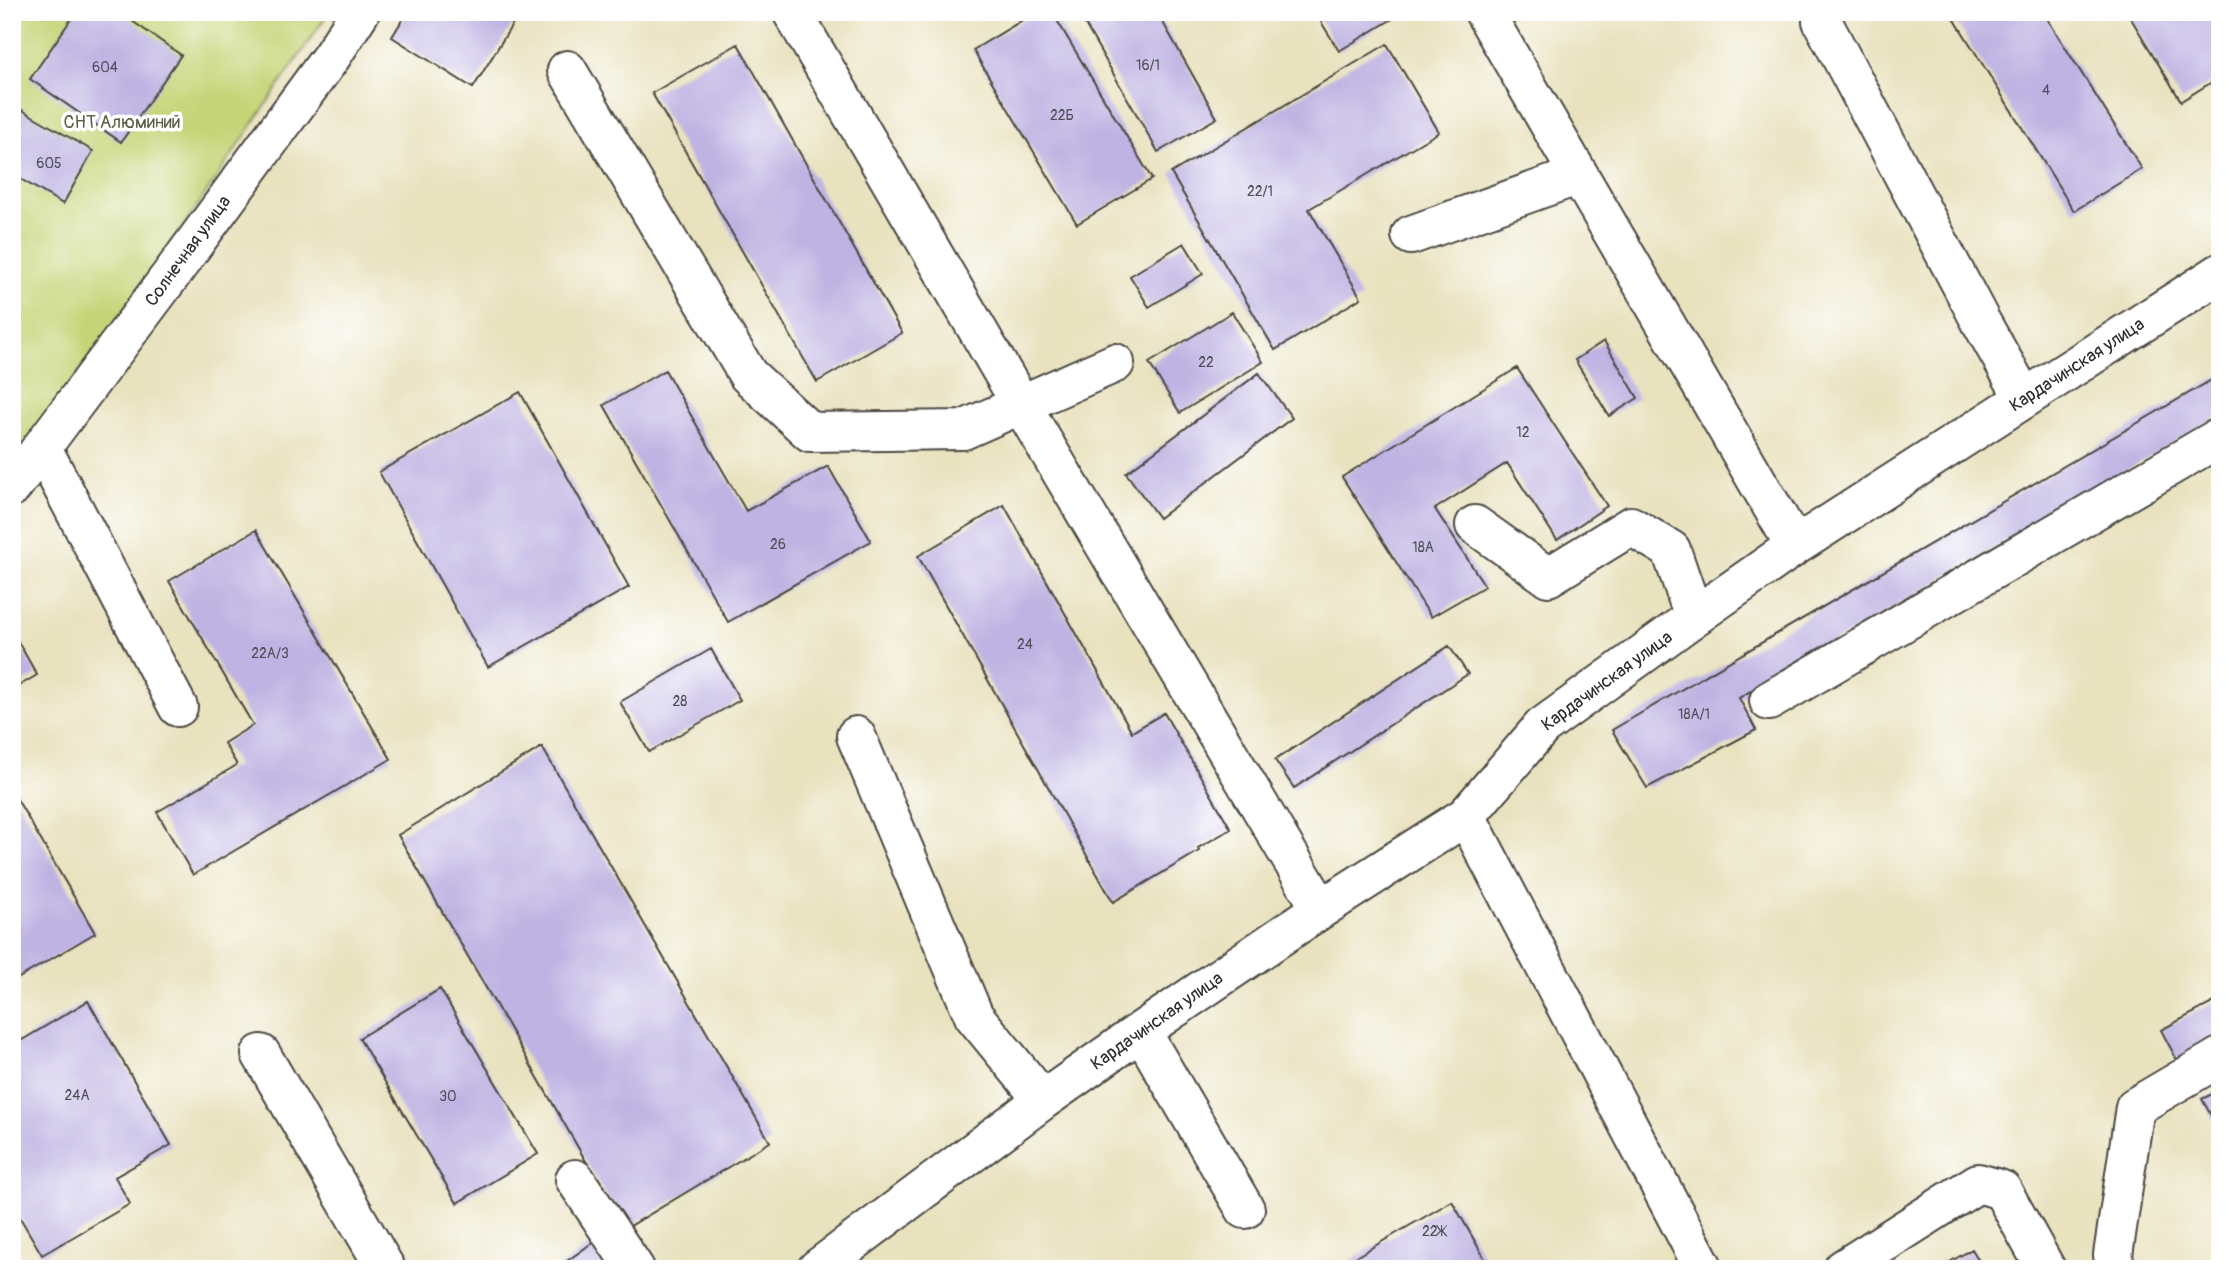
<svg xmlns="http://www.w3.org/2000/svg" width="2232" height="1281" font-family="Pangolin,sans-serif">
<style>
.green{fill:#c5d476;stroke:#788050;stroke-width:2}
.building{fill:#beb3e2}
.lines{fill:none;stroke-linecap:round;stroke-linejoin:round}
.minor-casing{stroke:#484641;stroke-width:42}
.minor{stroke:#fff;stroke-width:38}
.labels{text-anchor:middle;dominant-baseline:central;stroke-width:7;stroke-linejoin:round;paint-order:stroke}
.number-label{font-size:14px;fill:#504d59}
.park-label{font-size:18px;fill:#595e42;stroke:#fff}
.street-label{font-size:18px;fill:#2b2b2b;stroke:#fff}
</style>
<rect width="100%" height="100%" fill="#fff"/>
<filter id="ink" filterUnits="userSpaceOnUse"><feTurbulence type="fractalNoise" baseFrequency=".0143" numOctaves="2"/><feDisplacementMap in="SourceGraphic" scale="14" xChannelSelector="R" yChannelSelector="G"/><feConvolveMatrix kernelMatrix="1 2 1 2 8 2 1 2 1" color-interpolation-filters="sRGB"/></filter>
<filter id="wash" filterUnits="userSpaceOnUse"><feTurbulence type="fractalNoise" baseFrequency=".00686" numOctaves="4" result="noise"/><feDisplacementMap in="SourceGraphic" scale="28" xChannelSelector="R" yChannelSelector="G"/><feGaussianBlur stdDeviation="1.57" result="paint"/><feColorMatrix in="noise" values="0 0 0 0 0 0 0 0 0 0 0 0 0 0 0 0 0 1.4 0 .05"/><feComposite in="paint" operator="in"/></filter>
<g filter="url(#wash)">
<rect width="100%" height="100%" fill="#e9e2bf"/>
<path class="green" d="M12,12H329L193,212L12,467Z"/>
<g id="blocks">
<path class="building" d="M76,12H119L181,55L121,142L30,79Z
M407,12H520L473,88L392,37Z
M1036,12H1052L1152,179L1077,224L973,50Z
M1078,12H1157L1217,118L1158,152Z
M1315,12H1404L1339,51Z
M1950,12H2043L2142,169L2074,211Z
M2127,12H2213L2220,23V77L2181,101Z
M738,44L902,333L817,382L652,93Z
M1387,44L1439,132L1309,209L1361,298L1275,350L1171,173Z
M17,107L93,151L63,204L12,174V114Z
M1184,243L1203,274L1149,307L1130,276Z
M1232,312L1263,362L1180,413L1149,363Z
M1604,341L1638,398L1609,416L1575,360Z
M1517,368L1607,506L1557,540L1507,463L1435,509L1485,586L1431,617L1342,477Z
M665,370L746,511L828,466L871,541L728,622L604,405Z
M1259,373L1292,418L1159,518L1126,473Z
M2220,375V415L1739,698L1756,730L1647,788L1612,730Z
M520,392L629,587L488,667L379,472Z
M1004,505L1132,732L1164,713L1231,829L1198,848L1199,851L1113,902L918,556Z
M256,530L391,759L193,875L157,812L237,765L224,743L253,725L169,581Z
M12,631L37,675L12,690Z
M1449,646L1468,674L1294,788L1275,760Z
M711,649L740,700L649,752L620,702Z
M542,747L770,1142L625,1229L398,835Z
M14,794L95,933L12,982V796Z
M440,989L538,1154L457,1203L359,1038Z
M88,1001L171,1145L115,1177L130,1204L42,1255L12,1204V1046Z
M2214,1002L2220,1013V1039L2178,1062L2161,1030Z
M2220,1090V1132L2202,1099Z
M1452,1201L1486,1261L1472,1269H1335Z
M599,1238L619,1269H556Z
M1972,1249L1984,1269H1938Z"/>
</g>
</g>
<g filter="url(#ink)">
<use href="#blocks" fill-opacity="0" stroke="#484641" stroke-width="2"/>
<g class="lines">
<defs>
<path id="minor" d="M792,12L1022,406L1321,909
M1484,12L1795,546
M1822,21L1980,320L2024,398
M567,70L748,375L810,432L963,430L1115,363
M1411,235L1579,175
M42,448L178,707
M12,487L171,275L331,57L360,12
M1475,525L1548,577L1631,526L1671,550L1694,617
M1769,701L2220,437
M856,736L974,1016L1043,1100
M1466,816L1704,1269
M1141,1031L1245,1209
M261,1054L386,1269
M575,1179L635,1269
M817,1269L1043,1100L1141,1031L1321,909L1466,816L1542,727L1694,617L1795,546L2220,273
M1843,1269L1978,1183L2002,1190L2046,1269
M2115,1269L2113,1255L2135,1107L2220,1057"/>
</defs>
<use href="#minor" class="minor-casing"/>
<use href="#minor" class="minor"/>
</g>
</g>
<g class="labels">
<g class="number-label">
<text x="1148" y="65">16/1</text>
<text x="105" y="67">604</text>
<text x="2046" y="90">4</text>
<text x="1062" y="115">22Б</text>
<text x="49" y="163">605</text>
<text x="1260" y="191">22/1</text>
<text x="1206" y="362">22</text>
<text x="1523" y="432">12</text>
<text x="778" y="544">26</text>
<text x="1423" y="547">18А</text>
<text x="1025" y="644">24</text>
<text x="270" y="653">22А/3</text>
<text x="680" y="701">28</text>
<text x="1694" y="714">18А/1</text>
<text x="77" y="1095">24А</text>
<text x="448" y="1096">30</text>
<text x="1434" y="1231">22Ж</text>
</g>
<g class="park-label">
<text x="122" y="122">СНТ Алюминий</text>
</g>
<g class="street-label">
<text transform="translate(188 251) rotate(-54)">Солнечная улица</text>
<text transform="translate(2077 365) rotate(-33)">Кардачинская улица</text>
<text transform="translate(1607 681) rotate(-36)">Кардачинская улица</text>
<text transform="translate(1157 1021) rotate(-35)">Кардачинская улица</text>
</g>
</g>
<rect width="2232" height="1281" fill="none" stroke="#fff" stroke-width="42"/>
</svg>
